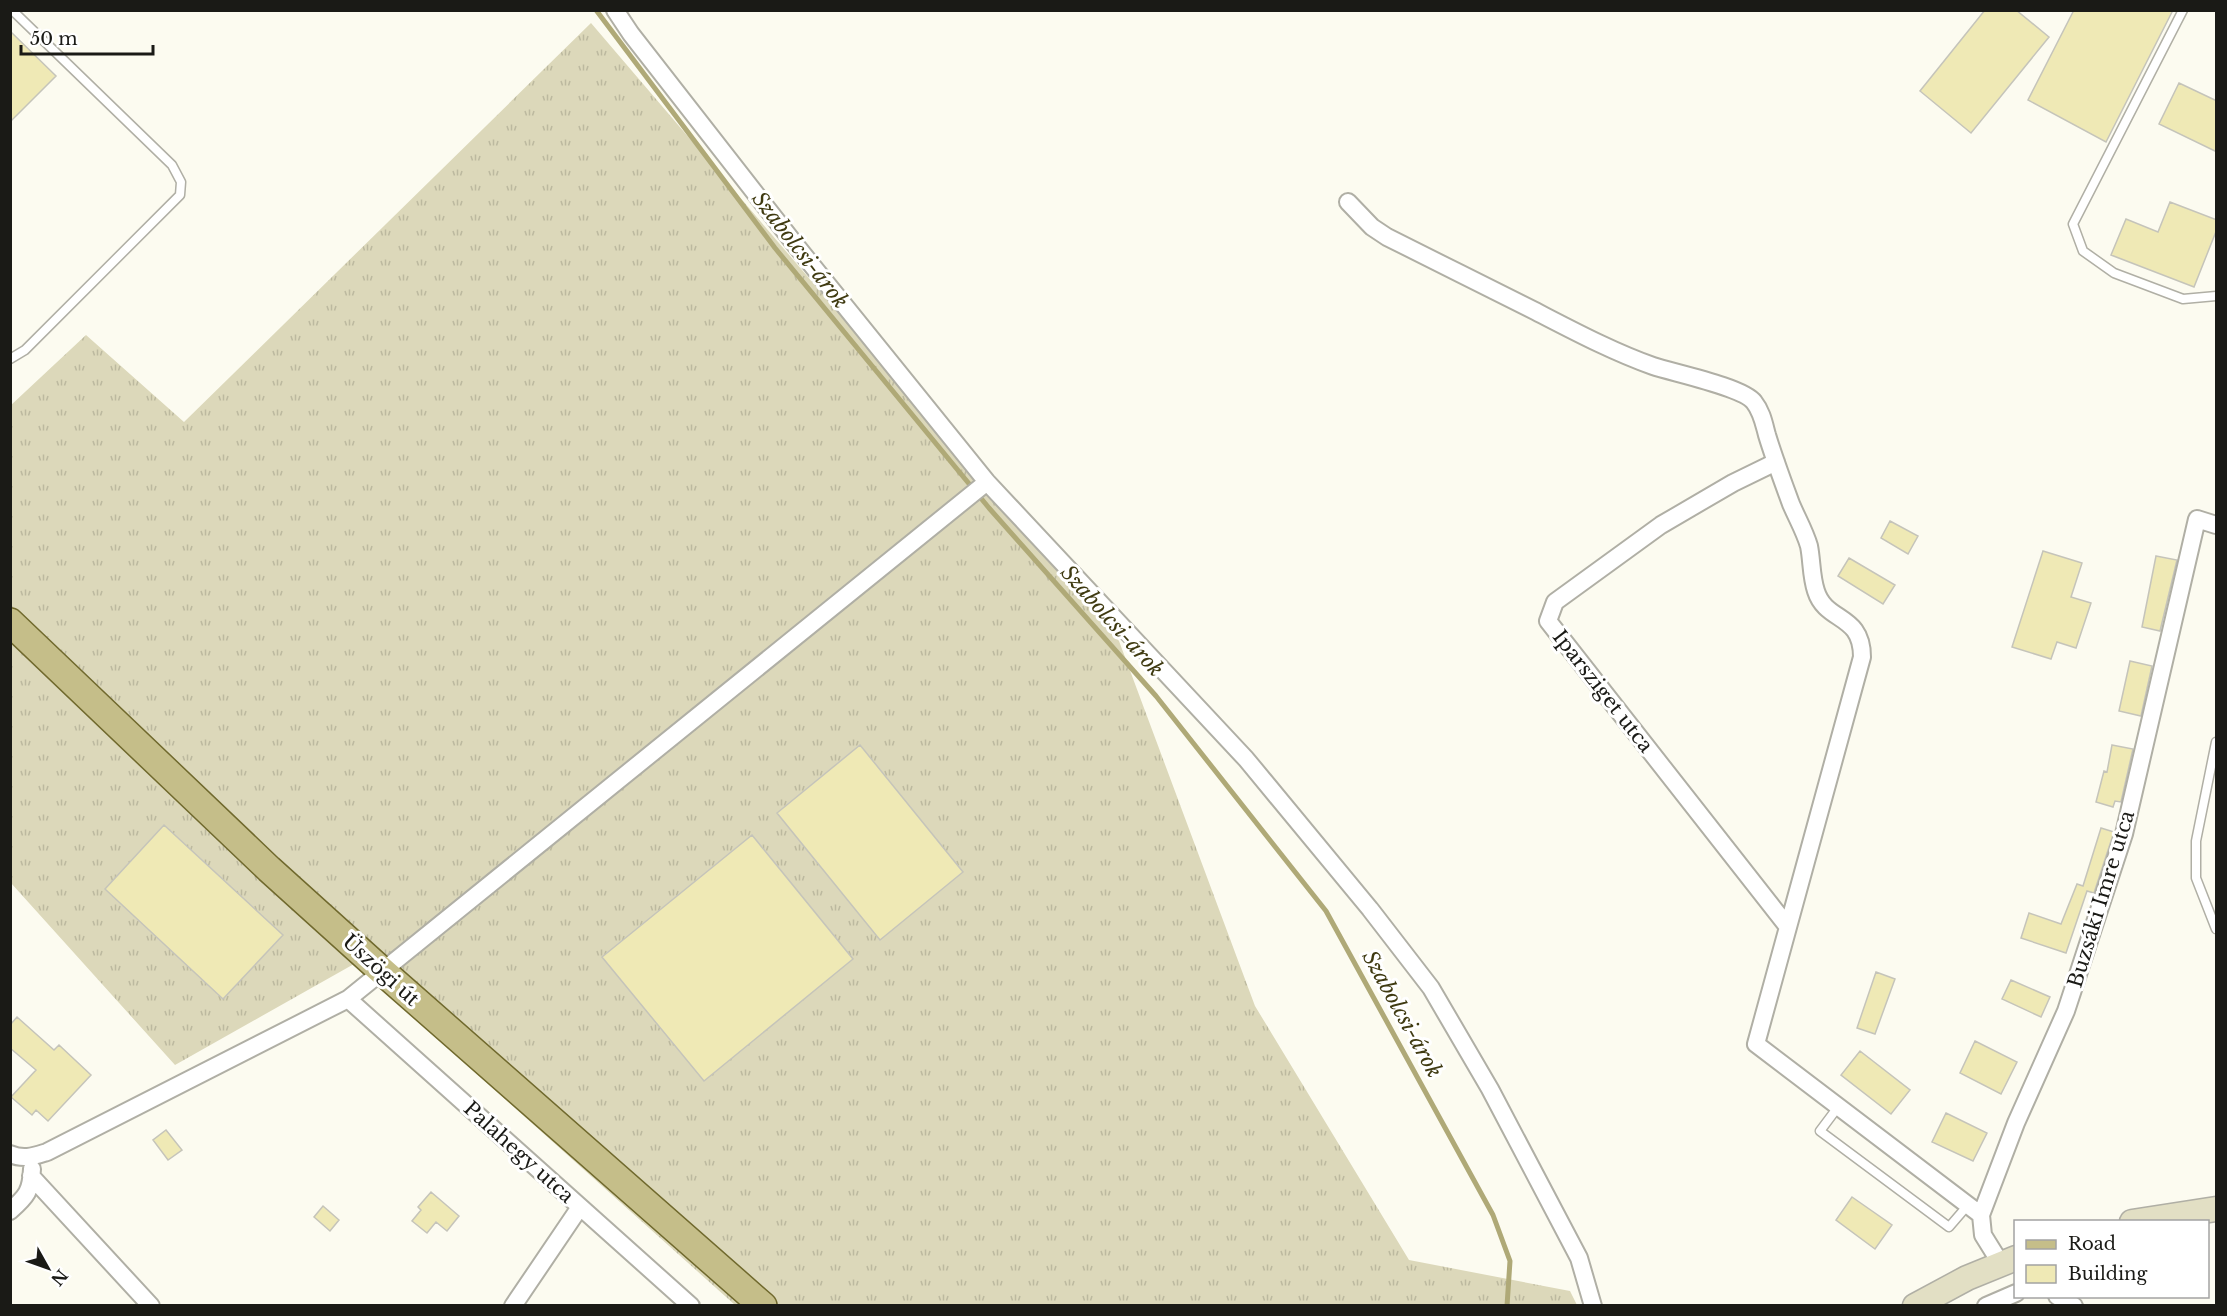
<svg xmlns="http://www.w3.org/2000/svg" width="2227" height="1316" font-family="'Libre Baskerville',serif">
<style>
.grass{fill:url(#grass-tufts)}
.lines{fill:none;stroke-linecap:round;stroke-linejoin:round}
.stream{stroke:#afa977;stroke-width:5}
.building{fill:#efe9b5;stroke:#c5c4ba;stroke-width:1.5}
.lane-casing{stroke:#b0afa5;stroke-width:11}
.street-casing{stroke:#b0afa5;stroke-width:20}
.secondary-casing{stroke:#b0afa5;stroke-width:27}
.primary-casing{stroke:#70692d;stroke-width:30}
.lane{stroke:#fff;stroke-width:8}
.street{stroke:#fff;stroke-width:16}
.secondary{stroke:#e2dfc4;stroke-width:24}
.primary{stroke:#c5be89;stroke-width:27}
.labels{text-anchor:middle;dominant-baseline:central;stroke-width:6;stroke-linejoin:round;paint-order:stroke}
.street-label{font-size:20px;fill:#1a1a16;stroke:#fff}
.water-label{font-size:21px;font-style:italic;fill:#3f3a11;stroke:#fff}
</style>
<defs>
<pattern id="grass-tufts" width="24" height="20" patternUnits="userSpaceOnUse" patternTransform="scale(1.5)"><rect width="24" height="20" fill="#dcd8ba"/><path d="M3 7l-1-3M5 7V3M7 7l1-3M15 17l-1-3M17 17v-4M19 17l1-3" fill="none" stroke="#bcb99f"/></pattern>
</defs>
<rect width="100%" height="100%" fill="#fcfbf0"/>
<path class="grass" d="M591,23L1119,641L1255,1006L1409,1260L1570,1291L1577,1305H735L354,964L175,1065L11,883L10,406L86,335L184,422Z"/>
<g class="lines">
<path class="stream" d="M596,10L775,248L989,508L1156,696L1326,911L1493,1215L1510,1261L1507,1306"/>
</g>
<path class="building" d="M1985,10H2016L2049,37L1971,133L1920,91Z
M2074,10H2173L2106,142L2028,100Z
M10,31L56,76L10,122Z
M2179,83L2217,101V152L2159,124Z
M2170,202L2217,220V229L2194,287L2111,255L2126,219L2158,232Z
M1890,521L1918,536L1908,554L1881,538Z
M2043,551L2082,563L2071,597L2091,603L2076,648L2057,642L2051,659L2012,647Z
M2156,556L2177,560L2160,631L2142,627Z
M1849,558L1895,585L1883,604L1838,576Z
M2130,661L2152,666L2141,716L2119,711Z
M860,745L963,872L880,940L777,813Z
M2112,745L2133,749L2121,802L2115,801L2113,807L2096,802L2104,771L2107,772Z
M164,825L283,935L223,999L105,889Z
M2101,828L2114,832L2094,893L2087,891L2066,953L2021,938L2029,913L2061,924L2077,884L2083,886Z
M752,835L853,959L704,1081L602,957Z
M1876,972L1895,979L1875,1034L1857,1028Z
M2011,980L2050,997L2041,1017L2002,999Z
M17,1017L54,1050L59,1045L91,1075L48,1121L36,1110L32,1115L11,1097L36,1070L10,1048V1025Z
M1975,1041L2017,1062L2001,1094L1960,1073Z
M1860,1051L1910,1090L1891,1114L1841,1075Z
M1946,1113L1987,1133L1973,1161L1932,1142Z
M166,1130L182,1150L168,1160L153,1140Z
M431,1192L459,1216L447,1231L436,1222L427,1233L412,1221L421,1210L418,1207Z
M1852,1197L1892,1225L1875,1249L1836,1220Z
M323,1206L339,1220L330,1231L314,1217Z"/>
<g class="lines">
<defs>
<path id="lane" d="M2183,10L2073,224L2083,251L2114,273L2183,299L2216,296
M10,359L25,350L180,195L181,182L172,165L12,10
M2216,742L2196,841V878L2216,929
M1838,1107L1820,1131L1949,1227L1968,1205"/>
<path id="street" d="M615,10L631,34L794,243L987,482L1246,759L1370,909L1431,988L1490,1089L1579,1258L1593,1306
M1348,202L1372,227L1387,237C1436,261 1484,286 1533,310C1572,330 1611,351 1653,366C1674,373 1743,387 1754,402C1762,412 1764,424 1767,435C1774,458 1783,482 1791,504C1797,518 1805,532 1809,546C1812,561 1811,576 1816,591C1826,623 1862,613 1862,657L1756,1044L1981,1215
M1776,462L1733,483L1661,525L1555,602L1548,621L1788,927
M348,999L691,1306
M10,1154C24,1160 34,1156 47,1152L348,999L987,482
M31,1176L151,1306
M10,1211C27,1196 31,1191 32,1169
M2001,1264L1983,1235L1981,1215L2016,1123L2066,1011L2124,834L2197,519L2216,525
M2057,1296L2074,1306
M513,1306L580,1207
M1986,1306L2016,1293"/>
<path id="secondary" d="M2132,1222L2216,1209
M1915,1306L1967,1278L2016,1258"/>
<path id="primary" d="M10,622L269,869L382,971L763,1306"/>
</defs>
<use href="#lane" class="lane-casing"/>
<use href="#street" class="street-casing"/>
<use href="#secondary" class="secondary-casing"/>
<use href="#primary" class="primary-casing"/>
<use href="#lane" class="lane"/>
<use href="#street" class="street"/>
<use href="#secondary" class="secondary"/>
<use href="#primary" class="primary"/>
</g>
<g class="labels">
<g class="street-label">
<text transform="translate(1603 691) rotate(52)">Iparsziget utca</text>
<text transform="translate(2101 899) rotate(-73)">Buzsáki Imre utca</text>
<text transform="translate(381 970) rotate(42)">Üszögi út</text>
<text transform="translate(519 1152) rotate(42)">Palahegy utca</text>
</g>
<g class="water-label">
<text transform="translate(800 250) rotate(52)">Szabolcsi-árok</text>
<text transform="translate(1112 621) rotate(48)">Szabolcsi-árok</text>
<text transform="translate(1402 1014) rotate(61)">Szabolcsi-árok</text>
</g>
</g>
<rect width="2227" height="1316" fill="none" stroke="#1a1a16" stroke-width="24"/>
<rect x="2014" y="1220" width="195" height="78" fill="#ffffff" stroke="#a3a3a2" stroke-width="1.5"/>
<rect x="2026" y="1240" width="30" height="9" fill="#c5be89" stroke="#a3a3a2" stroke-width="1.5"/>
<text x="2068" y="1250" font-size="18" fill="#1a1a16">Road</text>
<rect x="2026" y="1265" width="30" height="18" fill="#efe9b5" stroke="#a3a3a2" stroke-width="1.5"/>
<text x="2068" y="1280" font-size="18" fill="#1a1a16">Building</text>
<g transform="translate(48 1268) rotate(130)" stroke="#ffffff" stroke-width="4.5" paint-order="stroke">
<path d="M0-4.5L10 22L0 15L-10 22Z" fill="#1a1a16"/>
<text y="-9" font-size="16" font-weight="bold" text-anchor="middle" fill="#1a1a16">N</text>
</g>
<path d="M21 45v9h132v-9" fill="none" stroke="#1a1a16" stroke-width="3"/>
<text x="30" y="45" font-size="18" fill="#1a1a16" stroke="#ffffff" stroke-width="4.5" paint-order="stroke">50 m</text>
</svg>
